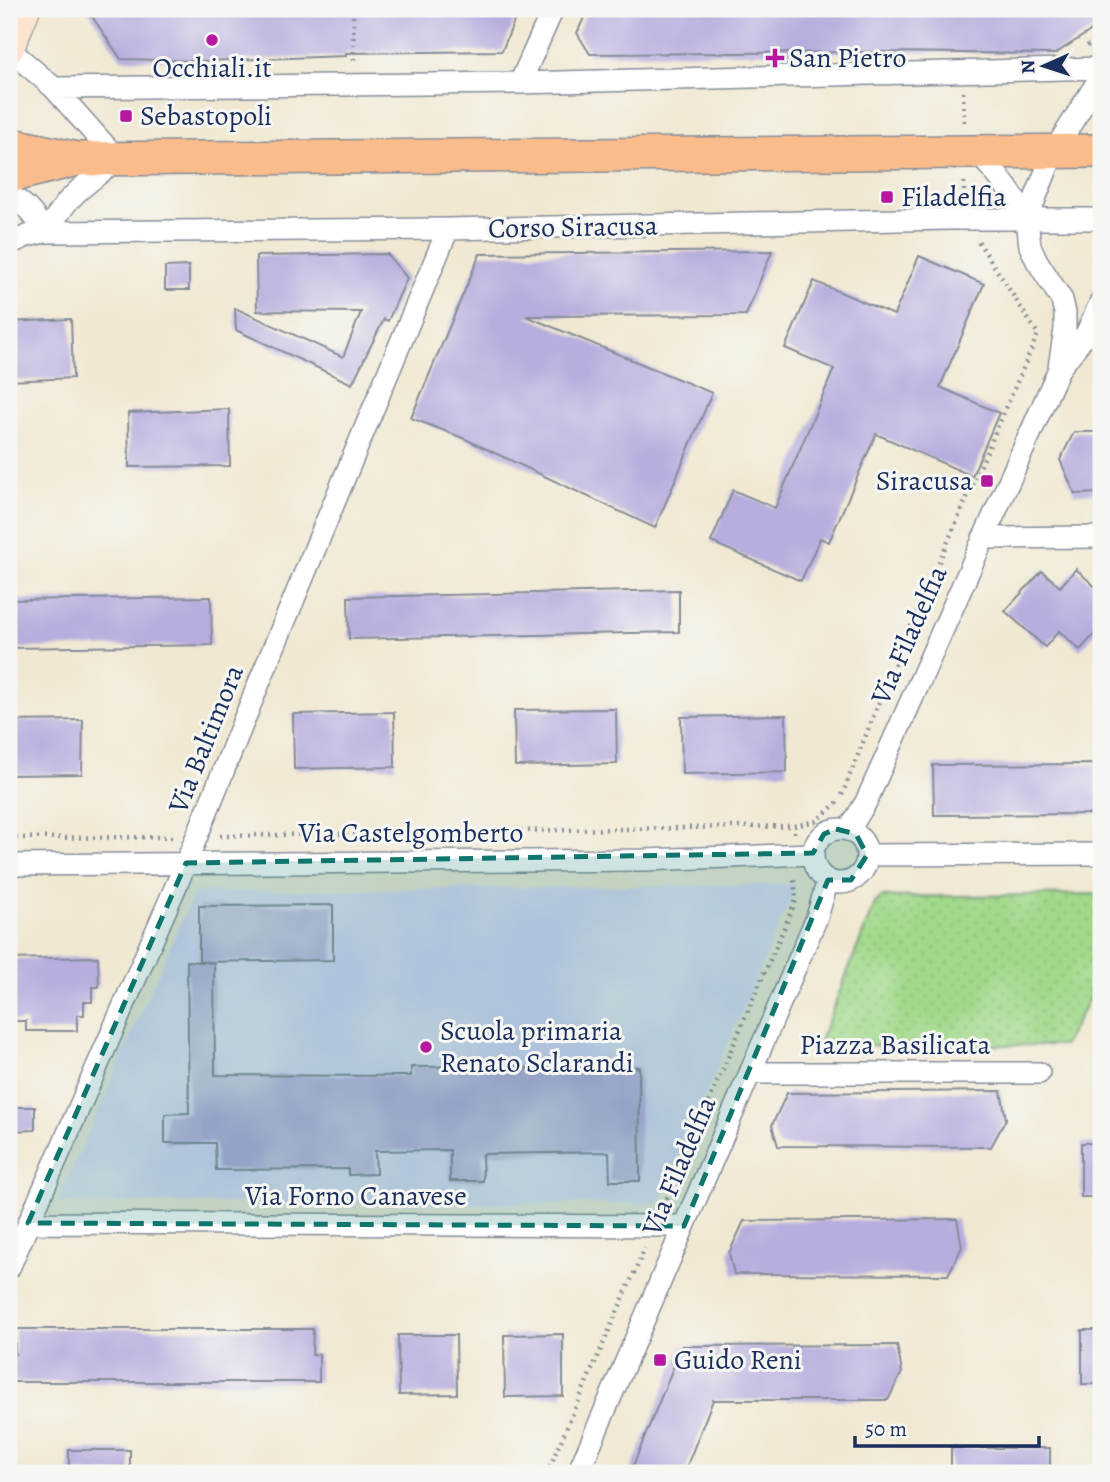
<svg xmlns="http://www.w3.org/2000/svg" width="1110" height="1482" font-family="Alegreya,serif">
<style>
.built{fill:#d8d7f8}
.park{fill:url(#park-dots);stroke:#5e8474;stroke-width:2}
.building{fill:#b7adde}
.lines{fill:none;stroke-linecap:round;stroke-linejoin:round}
.street-casing{stroke:#868c98;stroke-width:24}
.secondary-casing{stroke:#868c98;stroke-width:32}
.primary-casing{stroke:#868c98;stroke-width:36}
.path{stroke:#868c98;stroke-width:4.5;stroke-dasharray:2 5;stroke-linecap:butt}
.street{stroke:#fff;stroke-width:21}
.secondary{stroke:#fde4d1;stroke-width:30}
.primary{stroke:#fabc8b;stroke-width:33}
.marked{fill:#0f766e;fill-opacity:0.2;stroke:#0f766e;stroke-width:5;stroke-dasharray:14 9;stroke-linejoin:round}
.poi-dot{fill:#b5179e;stroke:#f6f6f2;stroke-width:2.5}
.labels{text-anchor:middle;dominant-baseline:central;stroke-width:6;stroke-linejoin:round;paint-order:stroke}
.poi-label{font-size:28px;fill:#1b2f5e;stroke:#f6f6f2;text-anchor:start}
.street-label{font-size:28px;fill:#1b2f5e;stroke:#f6f6f2}
</style>
<defs>
<pattern id="park-dots" width="8" height="8" patternUnits="userSpaceOnUse" patternTransform="scale(1.75)"><rect width="8" height="8" fill="#a1d98a"/><path d="M2 2h.1M6 6h.1" fill="none" stroke="#8abb7a" stroke-width="1.8" stroke-linecap="round"/></pattern>
</defs>
<rect width="100%" height="100%" fill="#f6f6f2"/>
<filter id="ink" filterUnits="userSpaceOnUse"><feTurbulence type="fractalNoise" baseFrequency=".0143" numOctaves="2"/><feDisplacementMap in="SourceGraphic" scale="14" xChannelSelector="R" yChannelSelector="G"/><feConvolveMatrix kernelMatrix="1 2 1 2 8 2 1 2 1" color-interpolation-filters="sRGB"/></filter>
<filter id="wash" filterUnits="userSpaceOnUse"><feTurbulence type="fractalNoise" baseFrequency=".00686" numOctaves="4" result="noise"/><feDisplacementMap in="SourceGraphic" scale="28" xChannelSelector="R" yChannelSelector="G"/><feGaussianBlur stdDeviation="1.57" result="paint"/><feColorMatrix in="noise" values="0 0 0 0 0 0 0 0 0 0 0 0 0 0 0 0 0 1.4 0 .05"/><feComposite in="paint" operator="in"/></filter>
<g filter="url(#wash)">
<rect width="100%" height="100%" fill="#f0e8d1"/>
<path class="built" d="M797,884L658,1204L57,1203L194,892Z"/>
<path class="park" d="M1101,894V995H1091L1064,1045L818,1046L875,903L882,897Z"/>
<g id="blocks">
<path class="building" d="M87,9H519L502,51L346,53V56L203,61L121,59Z
M588,9H1101V24L1055,54L880,52L590,54L577,33Z
M772,251L746,315L526,316L712,393L655,528L463,438L411,418L480,254Z
M387,254L407,278L388,321L384,319L352,384L236,330L235,308L343,357L361,312L257,311L256,256Z
M919,256L984,284L940,387L999,413L972,476L876,434L829,542L820,538L801,581L711,542L733,490L775,508L834,369L785,348L814,281L894,315Z
M189,266V290H165V267Z
M71,319L73,378L9,381V322Z
M229,409L230,466L129,467L128,413Z
M1074,432H1101V493L1075,494L1060,460Z
M1076,569L1101,592V627L1080,650L1059,631L1045,647L1005,611L1042,571L1060,587Z
M679,590V632L349,639L348,597Z
M211,597L212,645L9,648V600Z
M616,709L617,764L515,766L514,710Z
M394,712L395,767L294,769L293,714Z
M786,715L787,772L682,774L681,717Z
M83,720L82,774L9,775V721Z
M1101,764V814L934,815L933,765Z
M333,905V960L199,962V906Z
M98,957L99,987H92V1002H84V1015H77V1031H26V1021H9V959Z
M187,961L214,963L215,1075L411,1076V1067L521,1066V1068L639,1067L640,1181H610L609,1152L482,1154L483,1181H450V1150L375,1151L376,1174L348,1175V1169L216,1170L215,1143H165V1114L189,1113Z
M1001,1091L1006,1119L991,1147L778,1146L772,1125L787,1093Z
M9,1107H35V1130L9,1131Z
M1081,1143H1101V1197H1081Z
M957,1219L962,1247L948,1275L734,1274L729,1253L744,1221Z
M15,1329H313L312,1355L319,1354V1382H9V1354H15Z
M1082,1330H1101V1384H1082Z
M563,1334V1396L505,1397L504,1335Z
M398,1335H456L457,1394L399,1395Z
M897,1345L902,1372L888,1400H713L684,1473H630L682,1346Z
M951,1448H1050V1473H951Z
M69,1450H130V1473H69Z"/>
</g>
</g>
<g filter="url(#ink)">
<use href="#blocks" fill-opacity="0" stroke="#868c98" stroke-width="2"/>
<g class="lines">
<defs>
<path id="street" d="M9,49L54,88L117,159L79,190L67,202L45,232
M520,83L553,9
M54,88L520,83L1101,68
M976,152C997,172 1013,194 1027,219
M9,195C27,205 34,215 45,232
M9,244L27,236L45,232L448,229L950,219H1101
M1059,367L1065,329V313L1062,300L1037,261L1030,246L1027,219L1054,151L1101,76
M983,538L1101,537
M813 856a27 27 0 1 1 54 0a27 27 0 1 1-54 0Z
M849,830L866,802L1059,369L1086,334L1101,301
M867,855L1101,854
M9,865L643,860L813,854
M750,1073H1039
M28,1223L684,1226
M9,1268L186,863L259,683L448,229
M578,1473L817,917L828,880"/>
<path id="secondary" d="M9,48L25,9"/>
<path id="primary" d="M9,144L73,158
M9,176L78,159L1101,151"/>
</defs>
<use href="#street" class="street-casing"/>
<use href="#secondary" class="secondary-casing"/>
<use href="#primary" class="primary-casing"/>
<path class="path" d="M353,9L354,64
M1087,46L1101,37
M963,92L964,125
M964,198V179
M842,795L890,675L1038,334L978,241
M794,833V826L816,821L838,802
M220,836L794,826
M9,838L172,837
M664,1205L796,900L794,877
M547,1473L645,1248"/>
<use href="#street" class="street"/>
<use href="#secondary" class="secondary"/>
<use href="#primary" class="primary"/>
</g>
</g>
<path class="marked" d="M836,829L856,834L867,855L851,880H828L684,1226L28,1223L186,863L813,853L824,834Z"/>
<g class="poi-dot">
<circle cx="212" cy="40" r="7"/>
<path d="M771.5 47.5h7v7h7v7h-7v7h-7v-7h-7v-7h7z"/>
<rect x="119" y="109" width="14" height="14" rx="3.5"/>
<rect x="880" y="190" width="14" height="14" rx="3.5"/>
<rect x="980" y="474" width="14" height="14" rx="3.5"/>
<circle cx="426" cy="1047" r="7"/>
<rect x="653" y="1353" width="14" height="14" rx="3.5"/>
</g>
<g class="labels">
<g class="poi-label">
<text x="789" y="58">San Pietro</text>
<text x="212" y="68" text-anchor="middle">Occhiali.it</text>
<text x="140" y="116">Sebastopoli</text>
<text x="901" y="197">Filadelfia</text>
<text x="973" y="481" text-anchor="end">Siracusa</text>
<text x="440" y="1031">Scuola primaria<tspan x="440" dy="32">Renato Sclarandi</tspan></text>
<text x="674" y="1360">Guido Reni</text>
</g>
<g class="street-label">
<text transform="translate(573 227) rotate(-1)">Corso Siracusa</text>
<text transform="translate(909 635) rotate(-66)">Via Filadelfia</text>
<text transform="translate(206 739) rotate(-68)">Via Baltimora</text>
<text x="411" y="833">Via Castelgomberto</text>
<text x="895" y="1045">Piazza Basilicata</text>
<text transform="translate(679 1166) rotate(-67)">Via Filadelfia</text>
<text x="356" y="1196">Via Forno Canavese</text>
</g>
</g>
<rect width="1110" height="1482" fill="none" stroke="#f6f6f2" stroke-width="35"/>
<g transform="translate(1044 66) rotate(267)" stroke="#f6f6f2" stroke-width="5" paint-order="stroke">
<path d="M0-5L12 26L0 18L-12 26Z" fill="#1b2f5e"/>
<text y="-10" font-size="19" font-weight="bold" text-anchor="middle" fill="#1b2f5e">N</text>
</g>
<path d="M855 1436v10h184v-10" fill="none" stroke="#1b2f5e" stroke-width="3.5"/>
<text x="865" y="1436" font-size="21" fill="#1b2f5e" stroke="#f6f6f2" stroke-width="5" paint-order="stroke">50 m</text>
</svg>
